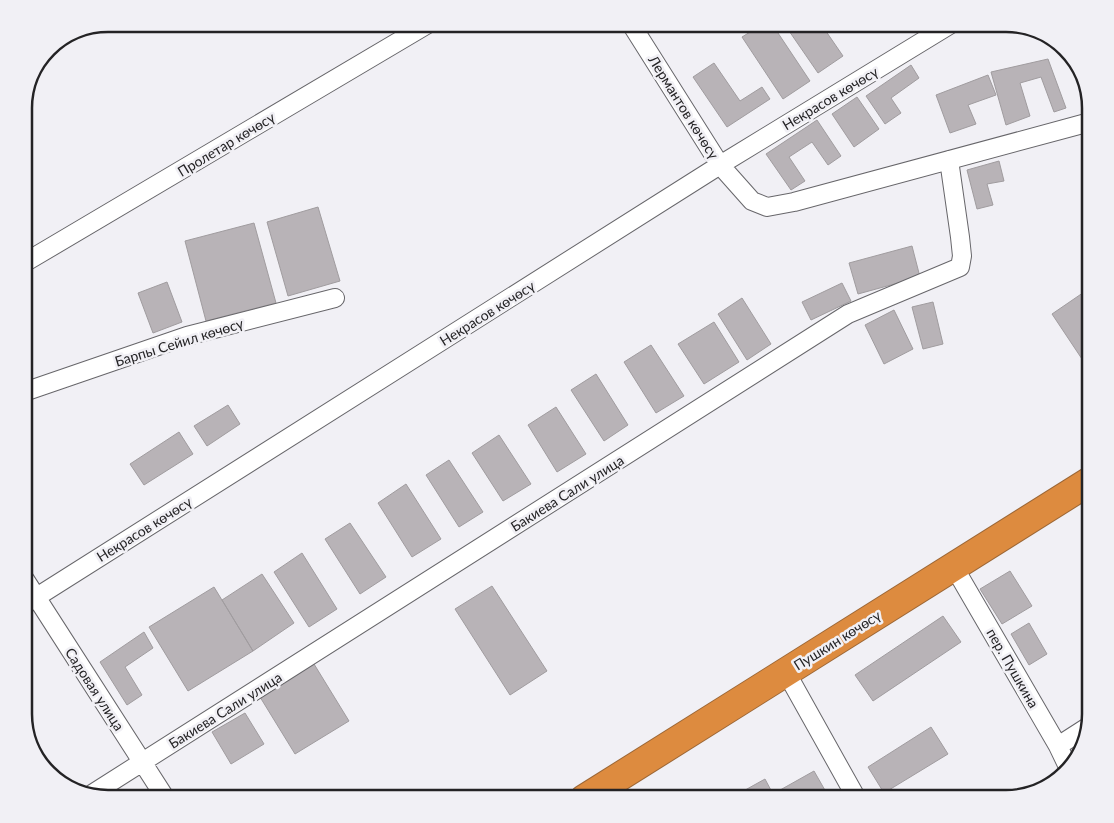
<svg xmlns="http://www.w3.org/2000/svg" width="1114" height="823" font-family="Lato,sans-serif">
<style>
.building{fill:#b8b3b7;stroke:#a09c9f}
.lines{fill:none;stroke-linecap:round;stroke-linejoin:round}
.lane-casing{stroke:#67666a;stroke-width:11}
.street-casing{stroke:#67666a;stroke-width:20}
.highway-casing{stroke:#9c6736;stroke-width:30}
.lane{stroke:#fff;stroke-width:9}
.street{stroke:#fff;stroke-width:18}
.highway{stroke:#dd8b3f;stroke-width:28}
.labels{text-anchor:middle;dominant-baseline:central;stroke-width:5;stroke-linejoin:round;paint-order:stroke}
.street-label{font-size:14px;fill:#242325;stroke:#f1f0f5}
.rim{fill:none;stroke:#242325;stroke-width:2.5}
</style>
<rect width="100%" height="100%" fill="#f1f0f5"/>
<path class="building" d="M763,24H772L810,81L783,99L742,37Z
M793,24H821L843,56L818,73L787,28Z
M1048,59L1066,108L1054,112L1041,77L1020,83L1030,116L1006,125L991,72Z
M714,63L740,101L762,87L770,99L727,127L693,77Z
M911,65L919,78L891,98L901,113L885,124L866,96Z
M988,75L996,95L968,105L976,124L950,133L936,95Z
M857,97L879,129L854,147L832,114Z
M817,120L841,156L828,165L812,142L789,157L805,181L791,190L766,154Z
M999,161L1004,181L987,184L993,205L977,209L967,170Z
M318,207L340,281L288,296L267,222Z
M254,223L276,303L206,321L185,241Z
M912,246L920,277L858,294L849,263Z
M167,282L182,322L153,333L138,293Z
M842,283L851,301L811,320L802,302Z
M1090,288V354L1082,359L1052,314Z
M742,298L771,344L747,360L718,314Z
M933,302L943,344L923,349L912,307Z
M894,310L913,349L884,364L865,325Z
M714,322L739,362L704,384L678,344Z
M651,345L684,396L656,413L624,362Z
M596,374L628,425L604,441L571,390Z
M228,405L240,424L207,446L194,426Z
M556,407L586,454L557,472L528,425Z
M179,432L193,454L144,485L130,464Z
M499,435L531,484L503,501L472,453Z
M449,460L483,512L459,527L426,475Z
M406,484L441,539L412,557L378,503Z
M350,523L386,577L360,594L325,539Z
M302,553L337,609L309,627L274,572Z
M1010,571L1032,606L1002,624L980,589Z
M262,574L294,623L253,651L222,600Z
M492,586L547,671L510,695L455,609Z
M214,587L253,651L188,691L149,627Z
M943,616L961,642L873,701L855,675Z
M1029,623L1047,654L1029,665L1011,634Z
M144,632L153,648L125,667L142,695L127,705L100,662Z
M24,645L32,657L24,662Z
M314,664L349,721L295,754L260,697Z
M245,713L264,744L231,764L212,732Z
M931,727L948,754L884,793L868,767Z
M814,771L830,799H729L765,779L773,794Z"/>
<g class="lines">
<defs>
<path id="lane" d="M611,785L619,799"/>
<path id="street" d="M631,24L720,165L752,201L767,207L794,202L1090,122
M24,263L428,24
M24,392L187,336L335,298
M954,567L1058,746L1069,769
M24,578L166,799
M24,605L720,165L951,24
M786,672L857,799
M1058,746L1086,728
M92,794L848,314L960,267L962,256L960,237L949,160"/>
<path id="highway" d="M584,799L1090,481"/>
</defs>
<use href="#lane" class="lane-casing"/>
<use href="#street" class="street-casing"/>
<use href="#highway" class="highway-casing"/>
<use href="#lane" class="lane"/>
<use href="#street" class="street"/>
<use href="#highway" class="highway"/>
</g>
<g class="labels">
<g class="street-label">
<text transform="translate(830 98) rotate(-31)">Некрасов көчөсү</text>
<text transform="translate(684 107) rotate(58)">Лермантов көчөсү</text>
<text transform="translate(226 144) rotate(-31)">Пролетар көчөсү</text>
<text transform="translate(487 313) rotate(-32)">Некрасов көчөсү</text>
<text transform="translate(179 342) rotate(-17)">Барпы Сейил көчөсү</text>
<text transform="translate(567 493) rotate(-32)">Бакиева Сали улица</text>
<text transform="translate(144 529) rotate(-32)">Некрасов көчөсү</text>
<text transform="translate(837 640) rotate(-32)">Пушкин көчөсү</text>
<text transform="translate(1013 668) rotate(60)">пер. Пушкина</text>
<text transform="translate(95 689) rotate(57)">Садовая улица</text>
<text transform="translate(225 710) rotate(-32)">Бакиева Сали улица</text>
</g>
</g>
<path d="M0 0H1114V823H0ZM108 32H1006A76 76 0 0 1 1082 108V714A76 76 0 0 1 1006 790H108A76 76 0 0 1 32 714V108A76 76 0 0 1 108 32Z" fill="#f1f0f5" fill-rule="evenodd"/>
<path class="rim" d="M108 32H1006A76 76 0 0 1 1082 108V714A76 76 0 0 1 1006 790H108A76 76 0 0 1 32 714V108A76 76 0 0 1 108 32Z"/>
</svg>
